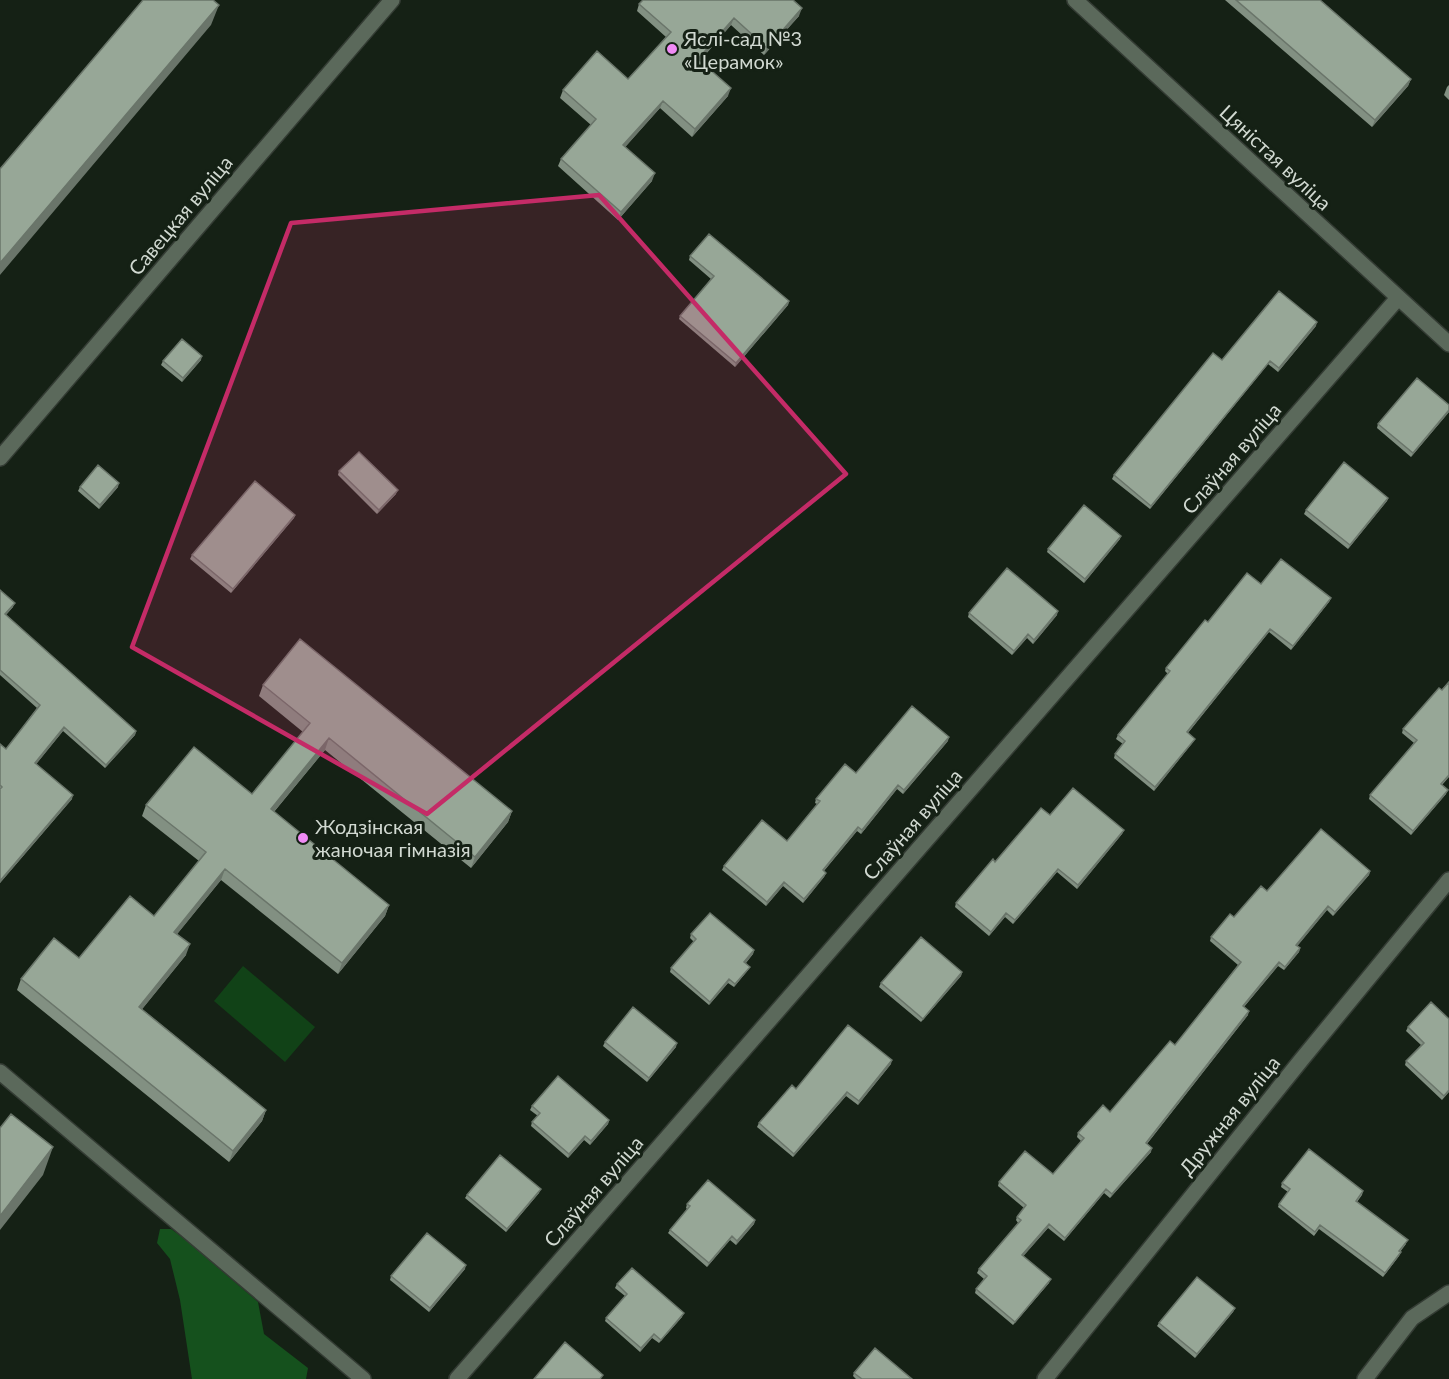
<svg xmlns="http://www.w3.org/2000/svg" width="1449" height="1379" font-family="Lato,sans-serif">
<style>
.green{fill:#114217}
.forest{fill:#15511d}
.lines{fill:none;stroke-linecap:round;stroke-linejoin:round}
.street-casing{stroke:#343c34;stroke-width:18}
.street{stroke:#5b695b;stroke-width:15}
.wall{fill:#829082}
.shaded-wall{fill:#6a756a}
.building{fill:#97a797;stroke:#6a756a;stroke-width:1.5}
.marked{fill:#c42b67;fill-opacity:0.2;stroke:#c42b67;stroke-width:4.5;stroke-linejoin:round}
.poi-dot{fill:#f08bf5;stroke:#152115;stroke-width:2}
.labels{text-anchor:middle;dominant-baseline:central;stroke-width:6;stroke-linejoin:round;paint-order:stroke}
.poi-label{font-size:20px;fill:#d1d9d1;stroke:#152115;text-anchor:start}
.street-label{font-size:20px;fill:#d1d9d1;stroke:#152115}
</style>
<rect width="100%" height="100%" fill="#152115"/>
<path class="green" d="M243,966L315,1027L285,1062L214,1001Z"/>
<path class="forest" d="M160,1229H171L185,1239L258,1302L264,1334L308,1368L306,1379H192L180,1300L170,1259L157,1243Z"/>
<g class="lines">
<defs>
<path id="street" d="M1075,0L1449,344
M0,458L392,0
M0,1072L363,1379
M457,1379L1398,298
M1045,1379L1302,1059L1449,880
M1365,1379L1412,1318L1449,1293"/>
</defs>
<use href="#street" class="street-casing"/>
<use href="#street" class="street"/>
</g>
<path class="wall" d="M1225,0H1320L1411,79L1408,86L1372,127Z
M639,4L799,16L764,55L731,25L700,61L728,96L692,137L660,108L625,147L652,181L618,220L558,166L561,159L591,125L560,98L563,90L628,79L666,37L637,11Z
M1449,85V100L1444,95L1447,87Z
M690,256L789,301L788,305L735,367L679,319L680,316L711,279L689,260Z
M1316,326L1278,372L1268,364L1150,509L1112,479L1114,475L1222,360Z
M201,360L182,382L161,365L163,361Z
M1449,405V412L1411,457L1377,428L1378,424Z
M339,471L396,494L377,514L338,475Z
M80,487H118L99,509L78,491Z
M1388,498L1387,501L1348,549L1304,514L1306,510Z
M295,515L294,518L231,593L190,559L192,555Z
M1120,539L1084,583L1047,552L1048,549Z
M1261,584L1331,598L1329,602L1291,650L1269,632L1188,733L1195,739L1193,742L1154,791L1114,758L1115,754L1123,744L1116,739L1118,735L1168,674L1165,671L1166,668L1208,622Z
M0,590L13,607L6,615L136,731L135,735L105,768L63,731L36,764L72,799L0,883V744L6,749L37,708L0,675Z
M969,613L1057,615L1033,644L1027,638L1012,655L968,617Z
M1449,682V777L1442,785L1446,794L1411,835L1369,799L1370,795L1414,743L1402,733L1403,729Z
M263,685L512,811L508,822L471,868L325,750L274,812L389,905L385,916L338,974L221,880L177,934L186,955L142,1009L266,1110L262,1121L229,1162L17,990L21,979L79,958L154,916L199,861L142,816L146,805L252,794L303,732L259,696Z
M948,741L903,794L897,789L861,834L857,831L824,871L826,873L824,877L803,903L783,886L766,906L722,870L724,866L787,841L817,804L815,803L816,799L856,773Z
M1050,815L1124,830L1122,834L1077,889L1057,872L1013,924L1005,917L989,936L955,907L956,903L995,862Z
M1370,871L1369,875L1333,916L1327,910L1297,946L1300,948L1299,952L1284,970L1278,966L1244,1007L1248,1015L1147,1144L1151,1152L1110,1198L1104,1193L1064,1241L1048,1228L1023,1256L1049,1283L1013,1325L975,1293L976,1289L984,1279L977,1273L979,1269L1018,1223L1016,1220L1017,1217L1024,1208L998,1186L999,1182L1053,1174L1081,1141L1077,1137L1078,1133L1110,1112L1175,1045L1238,965L1210,941L1211,937L1267,891Z
M691,934L754,950L753,954L746,963L748,970L734,987L728,983L709,1005L670,972L671,968L694,942L690,938Z
M962,972L961,976L921,1022L879,987L881,983Z
M1431,1002L1449,1092L1442,1100L1405,1065L1406,1061L1421,1045L1406,1031L1408,1027Z
M605,1042L676,1047L647,1082L603,1046Z
M891,1064L858,1105L846,1096L793,1157L757,1127L759,1123L796,1089Z
M532,1106L609,1120L608,1124L590,1145L584,1140L568,1158L531,1126L532,1122L538,1116L530,1110Z
M1282,1183L1363,1191L1362,1195L1357,1202L1406,1244L1400,1252L1399,1256L1383,1277L1319,1229L1314,1236L1278,1207L1279,1204L1288,1192L1281,1187Z
M539,1193L506,1232L465,1198L467,1195Z
M687,1204L755,1220L754,1224L736,1245L730,1240L707,1267L668,1233L670,1230L687,1209L686,1208Z
M465,1269L429,1312L390,1280L391,1276Z
M617,1284L682,1317L659,1343L652,1338L640,1352L605,1321L606,1318L625,1296L615,1288Z
M1235,1308L1233,1312L1195,1358L1157,1326L1159,1323Z
M854,1373L912,1379H856L853,1376Z"/>
<path class="shaded-wall" d="M219,5L211,25L0,275V263Z
M802,8L799,16L764,55L767,48Z
M734,18L731,25L695,66L698,59Z
M1411,79L1408,86L1372,127L1375,120Z
M731,88L728,96L692,137L695,129Z
M663,101L660,108L620,153L623,145Z
M655,173L652,181L618,220L621,212Z
M789,301L788,305L735,367L736,363Z
M1317,322L1316,326L1278,372L1279,368Z
M202,356L201,360L182,382L183,378Z
M1270,361L1268,364L1150,509L1151,506Z
M1449,410V412L1411,457L1413,453Z
M119,483L118,487L99,509L100,505Z
M398,490L396,494L377,514L379,510Z
M1388,498L1387,501L1348,549L1350,545Z
M295,515L294,518L231,593L233,589Z
M1121,536L1120,539L1084,583L1085,579Z
M1331,598L1329,602L1291,650L1293,646Z
M15,603L13,607L3,618L5,614Z
M1058,611L1057,615L1033,644L1034,640Z
M1270,629L1269,632L1185,736L1187,732Z
M1028,634L1027,638L1012,655L1014,651Z
M64,727L63,731L34,767L35,763Z
M136,731L135,735L105,768L106,765Z
M949,737L948,741L903,794L904,790Z
M329,738L325,750L267,820L271,809Z
M1195,739L1193,742L1154,791L1155,787Z
M898,785L897,789L861,834L862,830Z
M1448,790L1446,794L1411,835L1413,831Z
M73,795L72,799L0,883V881Z
M512,811L508,822L471,868L475,857Z
M858,827L857,831L821,874L823,870Z
M1124,830L1122,834L1077,889L1078,885Z
M225,869L221,880L170,943L174,932Z
M1058,869L1057,872L1013,924L1015,920Z
M1370,871L1369,875L1333,916L1335,912Z
M826,873L824,877L803,903L804,899Z
M784,882L783,886L766,906L767,902Z
M389,905L385,916L338,974L342,963Z
M1328,906L1327,910L1295,949L1296,945Z
M1006,913L1005,917L989,936L991,932Z
M190,944L186,955L135,1018L139,1007Z
M1300,948L1299,952L1284,970L1285,967Z
M754,950L753,954L743,966L744,962Z
M1279,962L1278,966L1241,1010L1243,1006Z
M750,967L748,970L734,987L735,984Z
M962,972L961,976L921,1022L923,1019Z
M729,979L728,983L709,1005L710,1002Z
M1249,1011L1248,1015L1144,1147L1146,1143Z
M677,1043L676,1047L647,1082L649,1078Z
M892,1060L891,1064L858,1105L859,1101Z
M847,1092L846,1096L793,1157L794,1154Z
M266,1110L262,1121L229,1162L233,1151Z
M609,1120L608,1124L590,1145L591,1141Z
M585,1136L584,1140L568,1158L569,1154Z
M53,1147L43,1175L0,1230V1216Z
M1152,1148L1151,1152L1110,1198L1112,1194Z
M541,1189L539,1193L506,1232L507,1229Z
M1106,1189L1104,1193L1064,1241L1065,1238Z
M755,1220L754,1224L736,1245L737,1241Z
M1049,1224L1048,1228L1021,1259L1022,1255Z
M732,1236L730,1240L707,1267L709,1263Z
M1401,1252L1399,1256L1383,1277L1385,1273Z
M466,1265L465,1269L429,1312L430,1308Z
M1051,1279L1049,1283L1013,1325L1015,1322Z
M1235,1308L1233,1312L1195,1358L1197,1354Z
M684,1313L682,1317L659,1343L661,1340Z
M654,1334L652,1338L640,1352L641,1348Z"/>
<path class="building" d="M143,0H213L219,5L0,263V169Z
M643,0H793L802,8L767,48L734,18L698,59L731,88L695,129L663,101L623,145L655,173L621,212L561,159L596,119L563,90L597,51L628,79L671,32L639,4Z
M1236,0H1320L1411,79L1375,120Z
M709,234L789,301L736,363L680,316L714,276L690,256Z
M1279,291L1317,322L1279,368L1270,361L1151,506L1114,475L1213,353L1222,360Z
M182,339L202,356L183,378L163,361Z
M1417,378L1449,405V410L1413,453L1378,424Z
M359,452L398,490L379,510L339,471Z
M1344,462L1388,498L1350,545L1306,510Z
M98,465L119,483L100,505L80,487Z
M255,481L295,515L233,589L192,555Z
M1084,505L1121,536L1085,579L1048,549Z
M1281,559L1331,598L1293,646L1270,629L1187,732L1195,739L1155,787L1115,754L1125,741L1118,735L1170,671L1166,668L1205,620L1208,622L1247,573L1261,584Z
M1007,568L1058,611L1034,640L1028,634L1014,651L969,613Z
M0,590L15,603L5,614L136,731L106,765L64,727L35,763L73,795L0,881V789L2,787L0,785V744L6,749L40,705L0,670Z
M300,639L512,811L475,857L329,738L271,809L389,905L342,963L225,869L174,932L190,944L139,1007L266,1110L233,1151L21,979L54,938L79,958L130,896L154,916L206,852L146,805L194,747L252,794L310,723L263,685Z
M1449,682V775L1441,784L1448,790L1413,831L1370,795L1417,740L1403,729L1439,688L1442,690Z
M912,706L949,737L904,790L898,785L862,830L858,827L823,870L826,873L804,899L784,882L767,902L724,866L762,820L787,841L820,801L816,799L845,764L856,773Z
M1073,788L1124,830L1078,885L1058,869L1015,920L1006,913L991,932L956,903L993,859L995,862L1041,808L1050,815Z
M1321,829L1370,871L1335,912L1328,906L1296,945L1300,948L1285,967L1279,962L1243,1006L1249,1011L1146,1143L1152,1148L1112,1194L1106,1189L1065,1238L1049,1224L1022,1255L1051,1279L1015,1322L976,1289L987,1276L979,1269L1021,1220L1017,1217L1026,1205L999,1182L1025,1151L1053,1174L1084,1138L1078,1133L1103,1105L1110,1112L1170,1041L1175,1045L1241,962L1211,937L1230,914L1234,917L1261,886L1267,891Z
M710,913L754,950L744,962L750,967L735,984L729,979L710,1002L671,968L696,939L691,934Z
M921,937L962,972L923,1019L881,983Z
M1431,1002L1449,1019V1090L1444,1096L1406,1061L1424,1043L1408,1027Z
M633,1007L677,1043L649,1078L605,1042Z
M848,1025L892,1060L859,1101L847,1092L794,1154L759,1123L792,1085L796,1089Z
M558,1076L609,1120L591,1141L585,1136L569,1154L532,1122L540,1113L532,1106Z
M11,1114L53,1147L0,1216V1128Z
M1309,1149L1363,1191L1356,1201L1408,1240L1399,1251L1401,1252L1385,1273L1320,1225L1315,1232L1279,1204L1290,1189L1282,1183Z
M500,1155L541,1189L507,1229L467,1195Z
M708,1180L755,1220L737,1241L732,1236L709,1263L670,1230L690,1206L687,1204Z
M427,1233L466,1265L430,1308L391,1276Z
M632,1268L684,1313L661,1340L654,1334L641,1348L606,1318L627,1294L617,1284Z
M1197,1277L1235,1308L1197,1354L1159,1323Z
M565,1342L603,1375L600,1379H534Z
M875,1348L912,1379H862L854,1373Z"/>
<path class="marked" d="M599,195L846,474L427,814L132,647L291,223Z"/>
<g class="poi-dot">
<circle cx="672" cy="49" r="6"/>
<circle cx="303" cy="838" r="6"/>
</g>
<g class="labels">
<g class="poi-label">
<text x="684" y="38">Яслі-сад №3<tspan x="684" dy="23">«Церамок»</tspan></text>
<text x="315" y="826">Жодзінская<tspan x="315" dy="23">жаночая гімназія</tspan></text>
</g>
<g class="street-label">
<text transform="translate(1276 157) rotate(43)">Цяністая вуліца</text>
<text transform="translate(180 215) rotate(-50)">Савецкая вуліца</text>
<text transform="translate(1231 458) rotate(-49)">Слаўная вуліца</text>
<text transform="translate(912 824) rotate(-49)">Слаўная вуліца</text>
<text transform="translate(1229 1115) rotate(-51)">Дружная вуліца</text>
<text transform="translate(593 1191) rotate(-49)">Слаўная вуліца</text>
</g>
</g>
</svg>
